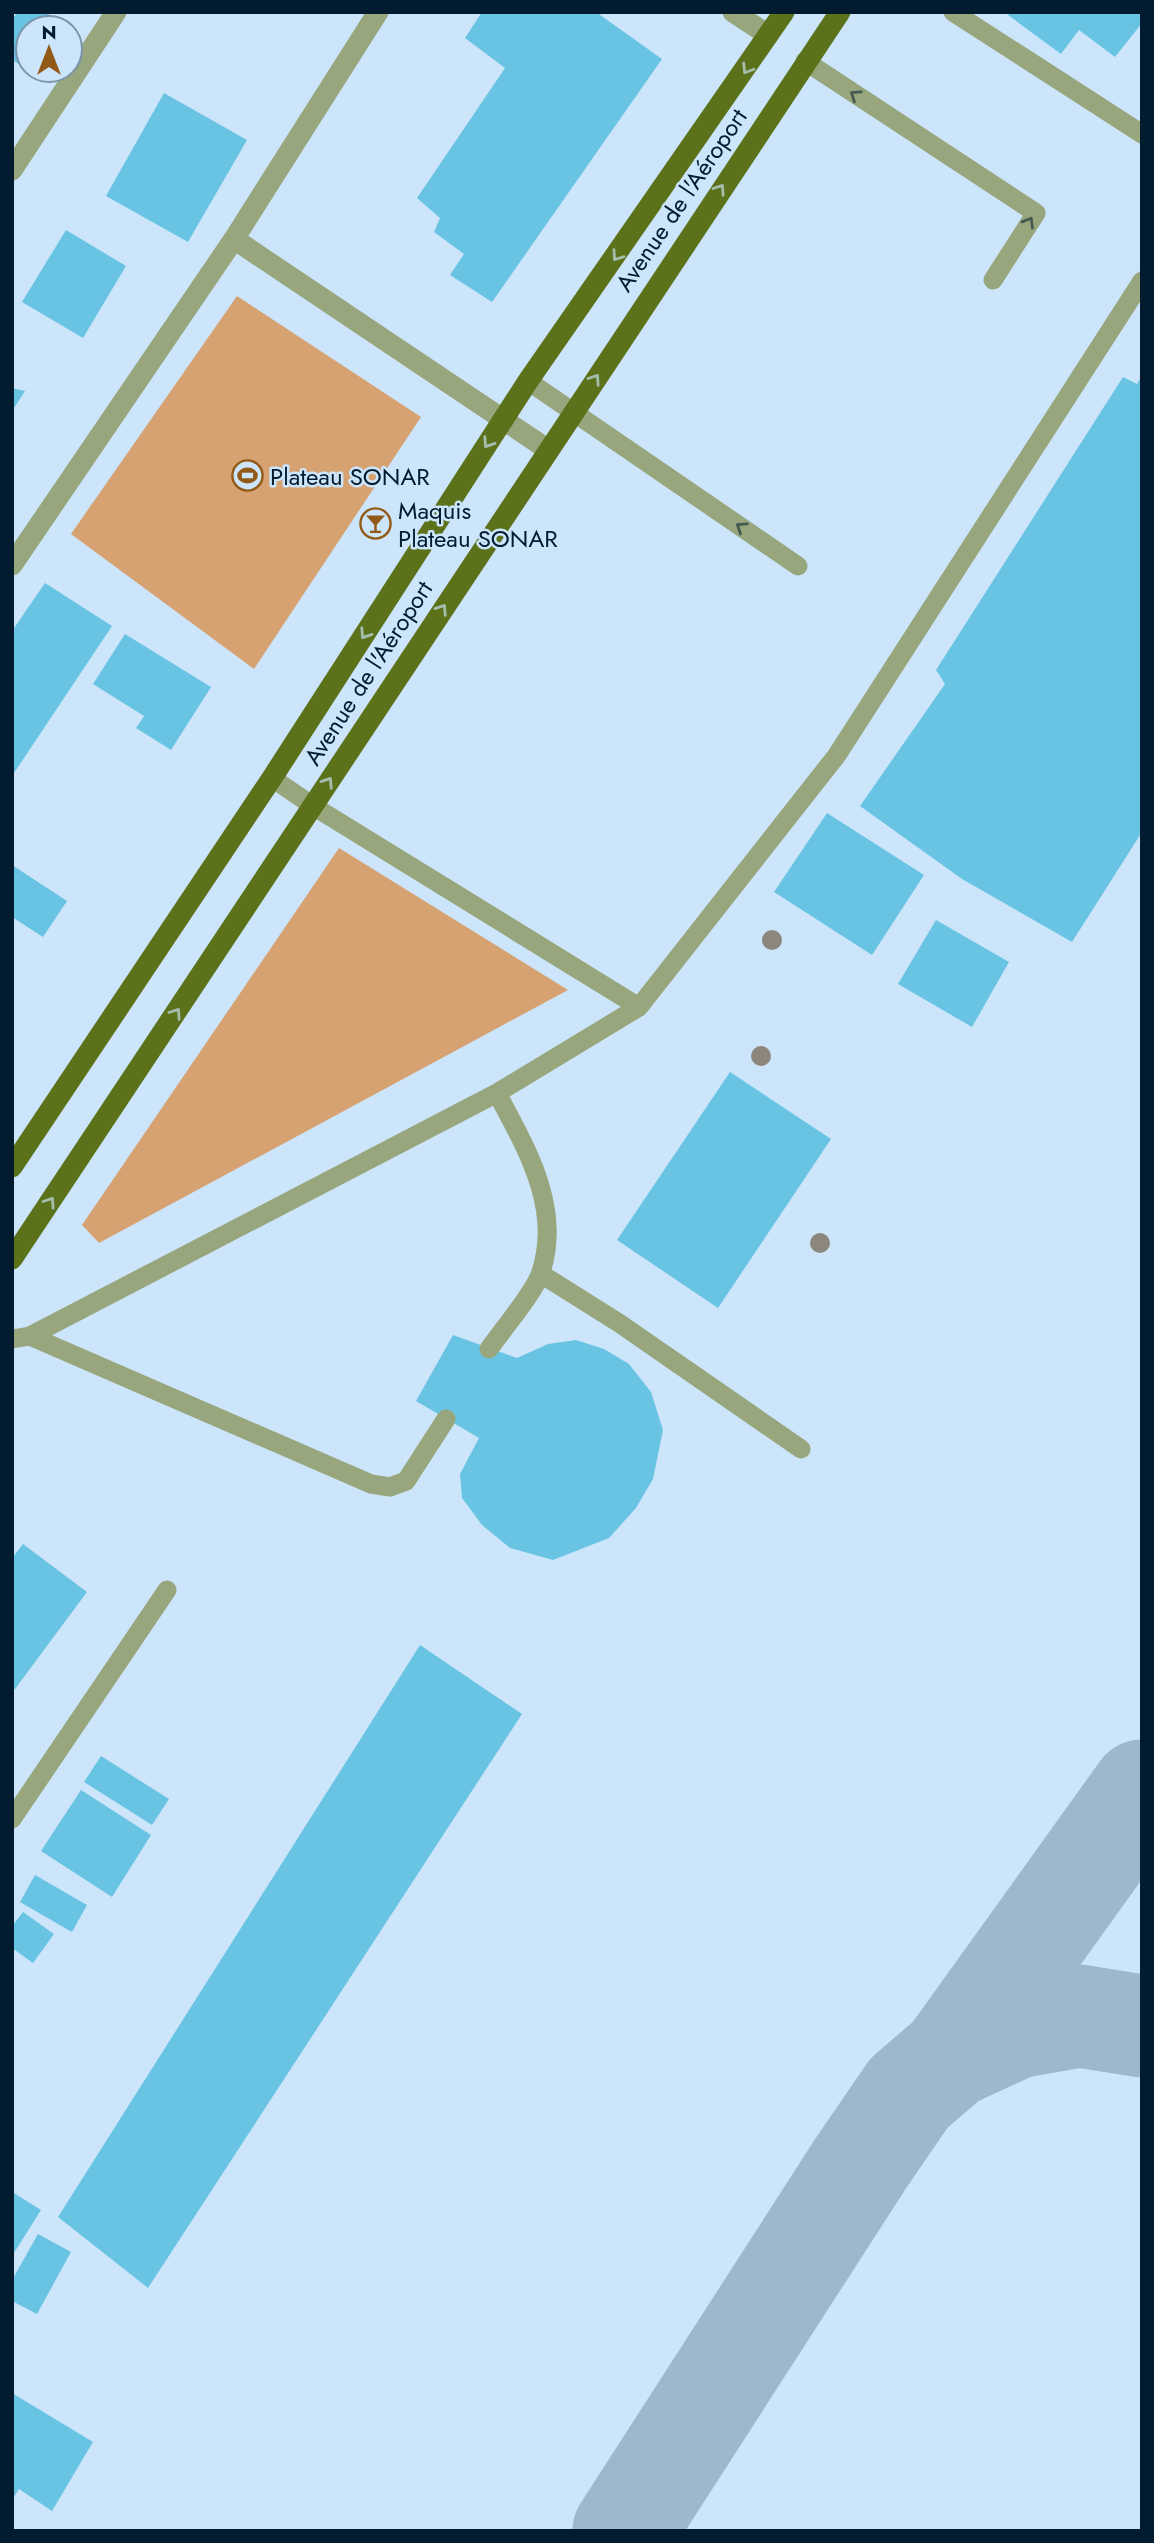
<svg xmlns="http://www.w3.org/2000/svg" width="1154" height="2543" font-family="Jost,sans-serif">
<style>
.green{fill:#d6a272}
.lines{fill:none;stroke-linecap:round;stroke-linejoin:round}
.taxiway{stroke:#9eb7cc;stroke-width:103}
.building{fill:#69c4e4}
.service{stroke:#97a67c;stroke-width:19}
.minor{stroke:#97a67c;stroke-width:21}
.primary{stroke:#5b721b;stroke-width:21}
.tree{fill:#8c867d}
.oneway{stroke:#a4bdac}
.oneway2{stroke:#455a51}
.labels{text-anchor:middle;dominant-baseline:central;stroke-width:5;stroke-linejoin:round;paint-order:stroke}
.street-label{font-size:24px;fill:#021b2e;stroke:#cce5fa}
.poi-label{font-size:24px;fill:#021b2e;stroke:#cce5fa;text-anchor:start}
</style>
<rect width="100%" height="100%" fill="#cce5fa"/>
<path class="green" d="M237,296L421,417L254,669L71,534Z
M339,848L568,990L99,1243L82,1225Z"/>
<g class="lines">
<path class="taxiway" d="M951,2057L1142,1791
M624,2531L861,2163L909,2093L951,2057L1016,2027L1079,2016L1142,2026"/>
</g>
<path class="building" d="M17,12H45L66,24L63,28H28V69L12,60V21Z
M482,12H596L662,59L492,302L450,275L464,254L434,232L440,218L417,198L505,68L465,38Z
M1010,12H1142V23L1115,57L1079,30L1061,54L1008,15Z
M164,93L247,140L188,242L106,196Z
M66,230L126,266L83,338L22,302Z
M1142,376V832L1072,942L962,879L860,806L945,684L936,670L1123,377L1137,384Z
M12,388L25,391L12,411Z
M45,583L112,626L12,776V631Z
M125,634L211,687L171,750L136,728L144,716L93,684Z
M827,813L924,875L872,955L774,892Z
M12,865L67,901L43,937L12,917Z
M936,920L1009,962L972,1027L898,984Z
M730,1072L831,1139L718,1308L617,1240Z
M453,1335L517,1358L548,1344L576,1340L604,1349L629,1364L651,1392L663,1430L653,1479L636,1508L609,1538L553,1560L510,1548L482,1525L462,1498L460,1474L479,1438L416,1401Z
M23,1544L87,1592L12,1693V1558Z
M420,1645L522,1714L148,2288L58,2217Z
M101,1756L169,1799L152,1825L84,1782Z
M81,1790L151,1835L112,1897L41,1851Z
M35,1875L87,1905L72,1932L20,1902Z
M23,1912L54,1934L33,1963L12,1948V1926Z
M14,2193L41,2210L12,2256V2196Z
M38,2234L71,2252L37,2314L12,2301V2280Z
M12,2393L93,2442L52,2511L19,2489L12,2500Z"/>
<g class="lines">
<path class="service" d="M953,12L1142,134
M805,61L1036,213L993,280
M528,381L798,566
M272,778L313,806L639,1007
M541,1274L619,1323L801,1449
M30,1336L497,1093L639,1007L837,755L1142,281
M12,1339L30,1336L371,1484L390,1487L406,1481L446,1419
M489,1349C502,1330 535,1292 541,1272C562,1207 526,1148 497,1093
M12,1819L167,1590"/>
<path class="minor" d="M733,12L768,35
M12,170L116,12
M234,239L547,449
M12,565L234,239L378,12"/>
<path class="primary" d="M12,1167L272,778L528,381L784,12
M12,1259L840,12"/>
</g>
<g class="tree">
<circle cx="772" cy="940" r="10"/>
<circle cx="761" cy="1056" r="10"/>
<circle cx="820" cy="1243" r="10"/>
</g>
<defs><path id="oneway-chevron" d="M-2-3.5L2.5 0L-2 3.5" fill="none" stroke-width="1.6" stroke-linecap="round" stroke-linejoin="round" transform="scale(1.75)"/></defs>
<g class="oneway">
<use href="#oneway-chevron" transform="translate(747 69) rotate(122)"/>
<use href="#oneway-chevron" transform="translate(720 189) rotate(-56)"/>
<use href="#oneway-chevron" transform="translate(617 256) rotate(125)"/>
<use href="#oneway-chevron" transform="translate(595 379) rotate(-56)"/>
<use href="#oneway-chevron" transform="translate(488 443) rotate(123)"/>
<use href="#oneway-chevron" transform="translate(442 609) rotate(-57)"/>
<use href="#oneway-chevron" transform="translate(365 634) rotate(123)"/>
<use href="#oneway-chevron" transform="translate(328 782) rotate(-57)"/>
<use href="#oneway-chevron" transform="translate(176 1013) rotate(-56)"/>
<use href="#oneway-chevron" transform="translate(50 1202) rotate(-56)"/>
</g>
<g class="oneway2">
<use href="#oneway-chevron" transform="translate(855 95) rotate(-146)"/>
<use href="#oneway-chevron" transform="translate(1029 222) rotate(-59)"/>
<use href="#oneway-chevron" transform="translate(741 527) rotate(-146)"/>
</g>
<defs>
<symbol id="stadium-ring" viewBox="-11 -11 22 22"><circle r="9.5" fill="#cce5fa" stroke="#935916" stroke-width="1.5"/><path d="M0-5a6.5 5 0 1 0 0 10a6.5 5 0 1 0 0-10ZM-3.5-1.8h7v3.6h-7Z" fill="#935916"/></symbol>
<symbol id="bar-ring" viewBox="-11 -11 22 22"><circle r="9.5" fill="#cce5fa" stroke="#935916" stroke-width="1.5"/><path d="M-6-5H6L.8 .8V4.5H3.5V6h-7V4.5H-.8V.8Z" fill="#935916"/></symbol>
</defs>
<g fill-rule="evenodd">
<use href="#stadium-ring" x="230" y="458" width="35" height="35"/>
<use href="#bar-ring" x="358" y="506" width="35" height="35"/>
</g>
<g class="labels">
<g class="street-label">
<text transform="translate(681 200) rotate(-56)">Avenue de l'Aéroport</text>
<text transform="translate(368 673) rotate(-57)">Avenue de l'Aéroport</text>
</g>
<g class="poi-label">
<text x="270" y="476">Plateau SONAR</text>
<text x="398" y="510">Maquis<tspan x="398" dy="28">Plateau SONAR</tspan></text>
</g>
</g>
<rect width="1154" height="2543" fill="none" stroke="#021b2e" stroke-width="28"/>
<g transform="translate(49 49)"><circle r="33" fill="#cce5fa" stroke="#7b94a8" stroke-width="2"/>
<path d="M0-5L12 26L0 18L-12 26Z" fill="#935916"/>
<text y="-10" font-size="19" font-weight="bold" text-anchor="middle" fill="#021b2e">N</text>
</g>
</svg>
